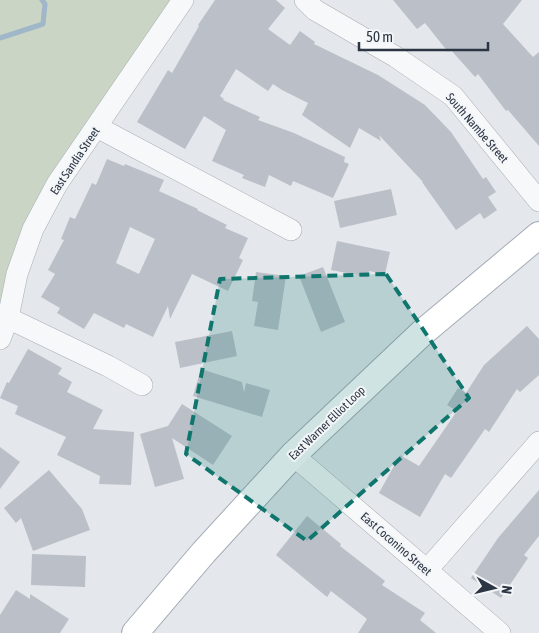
<svg xmlns="http://www.w3.org/2000/svg" width="539" height="633" font-family="'Asap Condensed',sans-serif">
<style>
.green{fill:#cad5c5}
.lines{fill:none;stroke-linecap:round;stroke-linejoin:round}
.stream{stroke:#a0b6c9;stroke-width:5}
.building{fill:#bbc0c8;fill-rule:evenodd}
.minor-casing{stroke:#a9aeb5;stroke-width:22}
.major-casing{stroke:#a3acb6;stroke-width:28}
.minor{stroke:#f6f8f9;stroke-width:21}
.major{stroke:#fff;stroke-width:26}
.marked{fill:#0f766e;fill-opacity:0.2;stroke:#0f766e;stroke-width:4;stroke-dasharray:10 6;stroke-linejoin:round}
.labels{text-anchor:middle;dominant-baseline:central;stroke-width:4;stroke-linejoin:round;paint-order:stroke}
.street-label{font-size:12px;fill:#2c3543;stroke:#f3f6f8}
</style>
<rect width="100%" height="100%" fill="#e4e7eb"/>
<path class="green" d="M0,0H183L57,184L0,339Z"/>
<g class="lines">
<path class="stream" d="M0,38L43,24L45,4L42,0"/>
</g>
<path class="building" d="M215,0H276L285,8L268,29L290,45L300,31L315,42L314,44L378,75L425,105L451,132L483,179L486,177L496,192L488,197L497,210L484,219L480,213L456,230L422,182H423L379,135L381,141L359,128L350,148L302,115L308,103L282,90L273,84L268,91L236,69L220,96L224,99L223,100L260,117L258,120L294,133L345,157L344,162L349,164L333,198L293,181L291,186L269,175L265,187L242,178L244,175L212,161L226,130L204,116L185,149L137,122L168,70L172,73L199,26L198,25Z
M393,0H522L503,24L533,57L539,52V146L508,110L506,111L478,74L475,77L450,49L448,52L425,23L417,29Z
M107,159L124,166L125,164L164,180L159,191L198,209L197,210L227,225L225,228L248,238L239,258L243,260L228,291L192,274L170,319L168,306L153,337L126,324L124,328L94,313L84,329L57,313L60,308L41,297L55,274L48,270L64,240L61,239L70,217L75,219L92,183L96,185ZM130,227L155,239L139,274L116,263Z
M391,189L397,215L340,228L334,201Z
M337,241L390,252L385,274L369,271L368,277L331,270Z
M323,267L345,322L321,332L299,276Z
M256,272L286,276L278,330L254,326L258,302L252,301Z
M527,326L539,339V375L520,392L517,389L489,432L485,429L451,478L445,474L420,517L379,493L400,455L419,466L457,411L447,405L458,388L466,393L484,365Z
M232,331L237,356L180,368L175,342Z
M28,349L62,368L58,374L72,382L67,392L103,410L93,429L134,432L131,485L99,484L100,476L57,455L66,437L15,414L18,406L0,398L7,382L9,383Z
M201,369L242,382L244,392L246,383L270,390L262,417L193,396Z
M182,404L232,436L213,465L172,438L184,479L155,487L140,434L168,426Z
M0,447L20,462L0,489Z
M49,470L82,509L90,530L33,551L21,518L16,523L4,508Z
M539,490V536L524,555L528,558L501,598L471,578L498,538Z
M307,516L341,544L340,546L385,581L382,585L425,613L420,620L436,633H358L367,619L331,591L327,597L276,555Z
M32,554L86,556L85,587L31,585Z
M16,590L30,599V594L69,619L60,633H0V615Z"/>
<g class="lines">
<defs>
<path id="minor" d="M305,0L315,10L396,57L453,96L539,201
M97,127L291,230
M8,318L108,366L142,385
M0,339L8,318L17,274L33,229L57,184L183,0
M293,455L500,633
M427,570L539,442"/>
<path id="major" d="M135,633L204,552L293,455L422,333L539,235"/>
</defs>
<use href="#minor" class="minor-casing"/>
<use href="#major" class="major-casing"/>
<use href="#minor" class="minor"/>
<use href="#major" class="major"/>
</g>
<path class="marked" d="M386,274L469,398L307,541L186,454L220,279Z"/>
<g class="labels">
<g class="street-label">
<text transform="translate(477 128) rotate(49)">South Nambe Street</text>
<text transform="translate(75 161) rotate(-56)">East Sandia Street</text>
<text transform="translate(327 423) rotate(-44)">East Warner Elliot Loop</text>
<text transform="translate(396 544) rotate(41)">East Coconino Street</text>
</g>
</g>
<g transform="translate(494 588) rotate(98)" stroke="#f3f6f8" stroke-width="4" paint-order="stroke">
<path d="M0-4L9 19L0 12L-9 19Z" fill="#2c3543"/>
<text y="-8" font-size="14" font-weight="bold" text-anchor="middle" fill="#2c3543">N</text>
</g>
<path d="M359 42v8h129v-8" fill="none" stroke="#2c3543" stroke-width="2.5"/>
<text x="366" y="42" font-size="15" fill="#2c3543" stroke="#f3f6f8" stroke-width="4" paint-order="stroke">50 m</text>
</svg>
